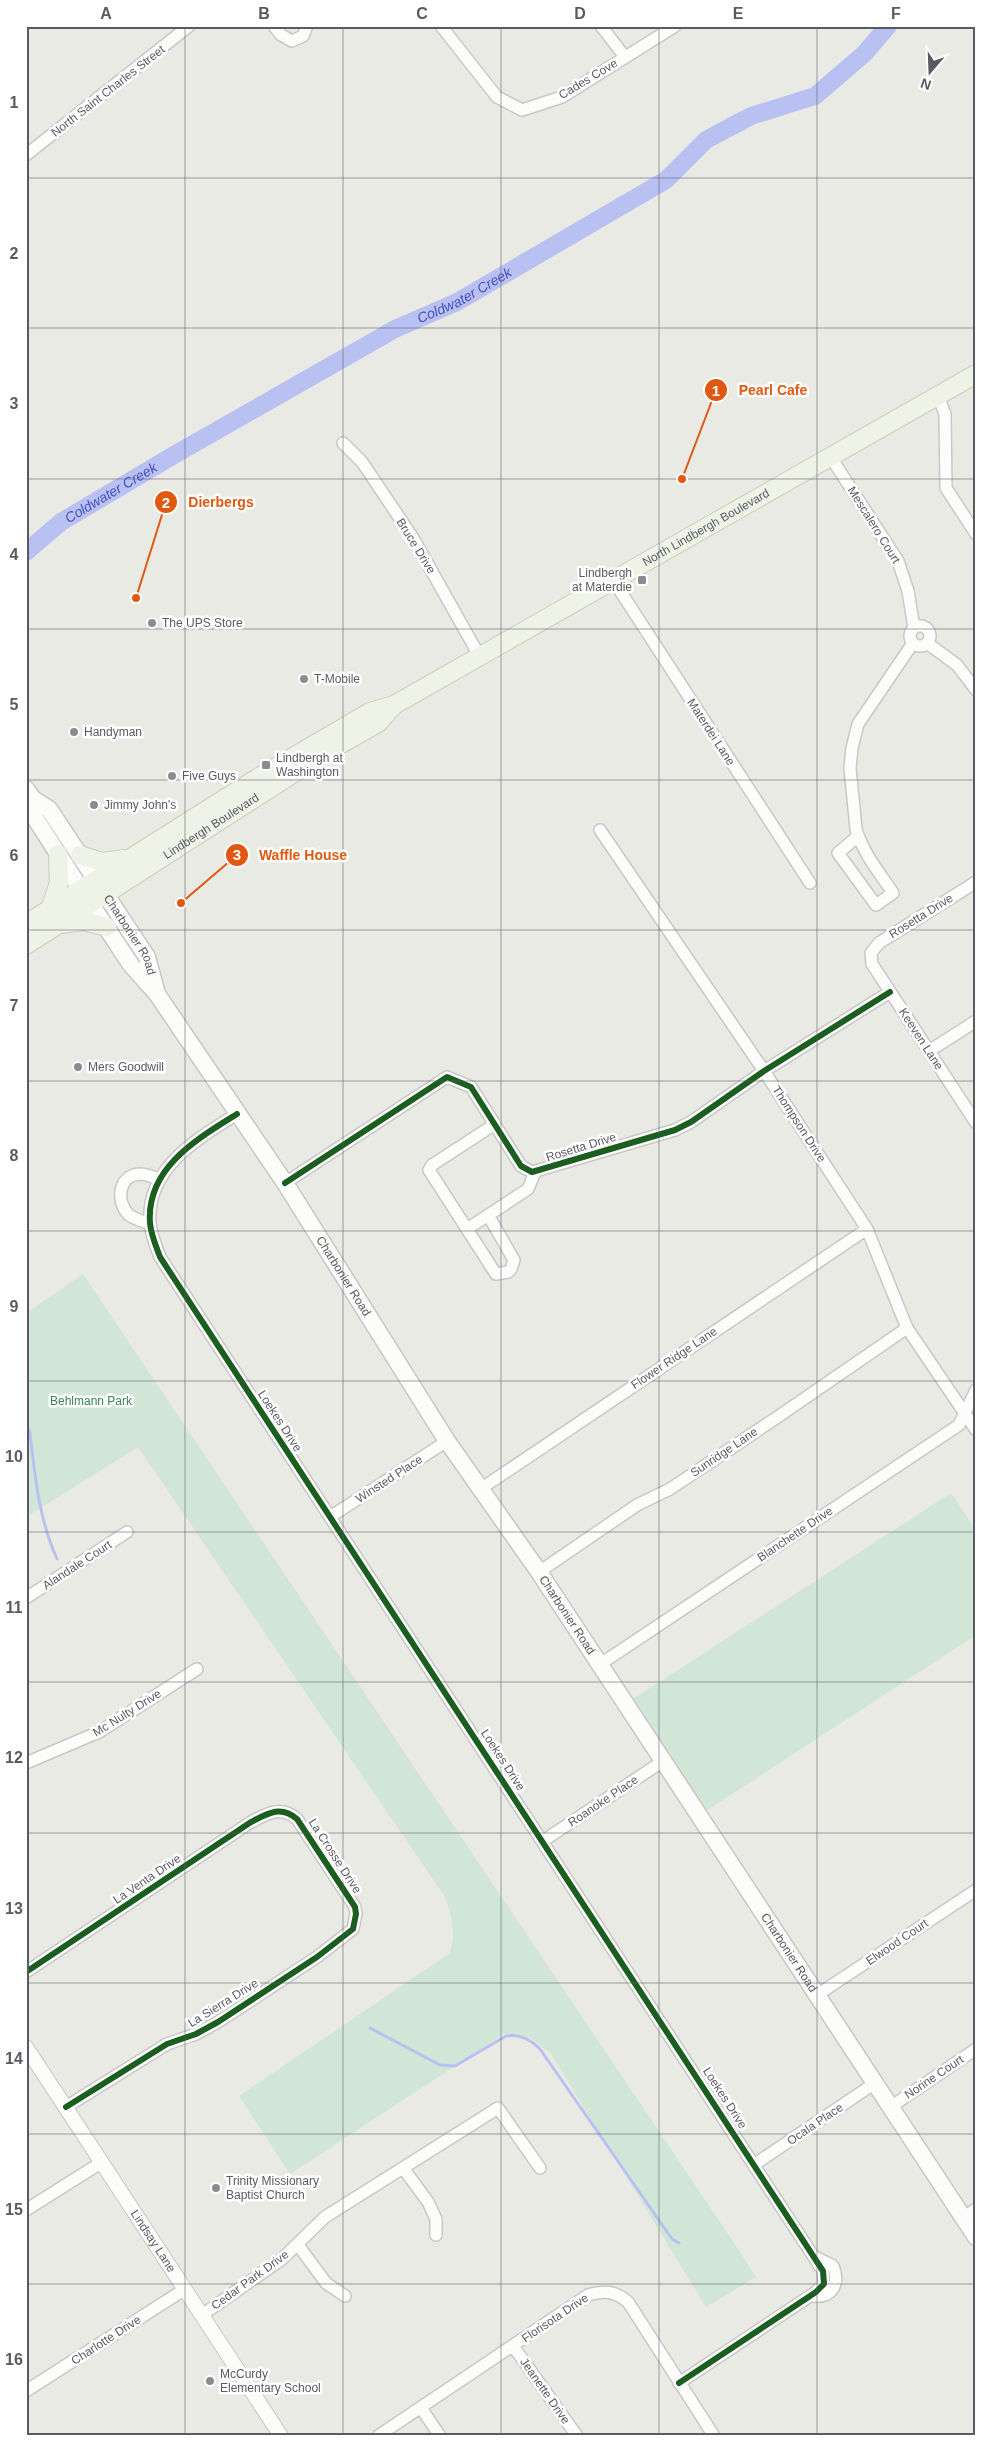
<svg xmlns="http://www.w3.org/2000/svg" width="1002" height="2462" font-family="Helvetica,sans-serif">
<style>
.green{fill:#d2e6d8}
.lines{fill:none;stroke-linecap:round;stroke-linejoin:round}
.stream{stroke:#b9c1f3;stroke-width:3}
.river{stroke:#b9c1f3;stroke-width:18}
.minor-casing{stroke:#c8c8c8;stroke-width:14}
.tertiary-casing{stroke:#c8c8c8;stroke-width:16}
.secondary-casing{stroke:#c7c7c6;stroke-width:19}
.primary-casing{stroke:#ccd0b4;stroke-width:20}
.minor{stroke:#fcfcfb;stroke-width:11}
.tertiary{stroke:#fcfcfb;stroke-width:14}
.secondary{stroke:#fcfcfb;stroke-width:16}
.primary{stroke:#eef2e7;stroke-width:18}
.cycleway-casing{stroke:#fff;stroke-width:9}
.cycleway{stroke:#1b5e20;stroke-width:6}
.grid{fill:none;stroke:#5a5a62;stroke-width:1;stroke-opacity:0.55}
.poi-dot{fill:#8c8c90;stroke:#fff;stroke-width:2}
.labels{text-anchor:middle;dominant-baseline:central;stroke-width:5;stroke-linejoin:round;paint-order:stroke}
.street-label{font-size:12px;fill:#5a5a62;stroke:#fff}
.poi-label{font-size:12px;fill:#5a5a62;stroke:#fff;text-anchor:start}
.park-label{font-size:12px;fill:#3a825d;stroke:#fff}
.water-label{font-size:14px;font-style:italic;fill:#494fbb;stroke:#fff}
.leader{fill:none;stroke:#e15910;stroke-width:2}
.callout-dot{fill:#e15910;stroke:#fff;stroke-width:2}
.mark-label{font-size:15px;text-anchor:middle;font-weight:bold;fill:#fff}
.callout-label{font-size:14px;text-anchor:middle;font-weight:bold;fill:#e15910;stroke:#fff;stroke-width:5;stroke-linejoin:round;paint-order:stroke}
.neatline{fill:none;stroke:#5a5a62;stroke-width:2}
.grid-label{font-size:16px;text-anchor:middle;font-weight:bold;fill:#5a5a62}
</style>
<rect width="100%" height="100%" fill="#e9eae4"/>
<path class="green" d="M83,1274L730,2237L756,2277L706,2307L551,2054L532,2039L504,2034L290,2174L239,2096L450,1953C456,1932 452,1917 445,1897L138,1447L26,1517V1313Z
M951,1493L976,1530V1635L706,1811L633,1699Z"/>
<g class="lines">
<path class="stream" d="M26,31L30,26
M26,1424L30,1433C35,1477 39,1519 57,1559
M370,2028L440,2065L455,2066L506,2036C520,2034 530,2039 540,2049L672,2239L679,2243"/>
<path class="river" id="s1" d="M26,552L61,522L174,455L395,329L457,302L666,180L706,140L751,116L815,96L864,54L888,26"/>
<defs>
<path id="minor" d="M274,26L281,35L292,41L303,36L307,26
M441,26L497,97L522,110L562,97L675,26
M601,26L625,57
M26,155L189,26
M938,396L945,414L946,488L976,534
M343,443L362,462L413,538L480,657
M830,456L898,561L908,591L914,628
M613,580L810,883
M910 636a10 10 0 1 1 20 0a10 10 0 1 1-20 0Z
M927,643L957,665L976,690
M600,830L764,1071L867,1229L907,1328L976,1430
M858,836L838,853L876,905L893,893C879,872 863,853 856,829L850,768L852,748L858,724L913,643
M976,882L879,943L871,953L872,964L976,1123
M929,1051L976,1021
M237,1114C197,1139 146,1168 150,1223C151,1235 156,1246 160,1257L823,2271L824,2284L816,2292L679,2383
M285,1183L447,1077L471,1087L521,1166L532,1172L675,1130L691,1122L764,1071L890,992
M488,1215L514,1260L511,1269L508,1272L496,1274L492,1268L429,1170L432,1165L495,1124
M150,1224C143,1221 133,1219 128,1214C116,1201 118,1175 140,1174C146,1174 153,1177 159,1179
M467,1229L528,1189L535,1172
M482,1488L867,1229
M330,1517L447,1441
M539,1572L637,1505L670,1489L779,1416L907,1328
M26,1598L127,1532
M599,1665L959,1425L976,1390
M26,1763L99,1732L197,1669
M543,1841L663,1761
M26,1972L251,1822C268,1813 281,1805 297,1819L355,1907L356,1914L353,1929L317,1957L218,2022L196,2034L167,2044L66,2107
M817,1995L976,1890
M892,2106L976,2049
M755,2164L875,2083
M403,2168L428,2202L436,2219V2235
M26,2210L102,2162
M964,2217L976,2209
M298,2245L326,2283L345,2296
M813,2296C833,2298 840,2283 833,2266L815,2257
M202,2315L282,2259L325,2217L498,2108L540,2168
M513,2346L577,2436
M26,2391L185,2289
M421,2408L440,2436
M378,2436L588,2295C604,2290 615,2291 628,2302L714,2436"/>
<g id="tertiary">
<path id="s2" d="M26,2047L281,2436"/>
</g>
<g id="secondary">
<path id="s3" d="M26,789L33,799L49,809L139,945L147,957L156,990"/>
<path id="s4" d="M33,799L35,818L73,877L131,965L157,994L285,1183L447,1441L539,1572L976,2237"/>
</g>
<g id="primary">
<path d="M80,855L102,862L124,859"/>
<path d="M50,909L59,883L58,854"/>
<path id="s5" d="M26,924L259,777L370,712L394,705L976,374"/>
<path d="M62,924L84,921L107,927"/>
<path id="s6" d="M26,945L325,753L378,723L394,705"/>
</g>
</defs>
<use href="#minor" class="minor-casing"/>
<use href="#tertiary" class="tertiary-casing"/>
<use href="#secondary" class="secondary-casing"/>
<use href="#primary" class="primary-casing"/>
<use href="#minor" class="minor"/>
<use href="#tertiary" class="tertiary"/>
<use href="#secondary" class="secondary"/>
<use href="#primary" class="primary"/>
<defs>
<path id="cycleway" d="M237,1114C197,1139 146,1168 150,1223C151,1235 156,1246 160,1257L823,2271L824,2284L816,2292L679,2383
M285,1183L447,1077L471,1087L521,1166L532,1172L675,1130L691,1122L764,1071L890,992
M26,1972L251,1822C268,1813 281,1805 297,1819L355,1907L356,1914L353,1929L317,1957L218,2022L196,2034L167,2044L66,2107"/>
</defs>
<use href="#cycleway" class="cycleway-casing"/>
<use href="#cycleway" class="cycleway"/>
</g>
<path class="grid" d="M185,26V2436M343,26V2436M501,26V2436M659,26V2436M817,26V2436M26,178H976M26,328H976M26,479H976M26,629H976M26,780H976M26,930H976M26,1081H976M26,1231H976M26,1381H976M26,1532H976M26,1682H976M26,1833H976M26,1983H976M26,2134H976M26,2284H976"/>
<g class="poi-dot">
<rect x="637" y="575" width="10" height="10" rx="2.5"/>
<circle cx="152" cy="623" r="5"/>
<circle cx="304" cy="679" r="5"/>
<circle cx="74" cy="732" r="5"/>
<rect x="261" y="760" width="10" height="10" rx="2.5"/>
<circle cx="172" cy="776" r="5"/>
<circle cx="94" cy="805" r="5"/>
<circle cx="78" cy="1067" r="5"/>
<circle cx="216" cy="2188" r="5"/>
<circle cx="210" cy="2381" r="5"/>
</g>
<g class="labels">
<g class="street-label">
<text transform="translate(588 79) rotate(-31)">Cades Cove</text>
<text transform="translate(108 91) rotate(-38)">North Saint Charles Street</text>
<text transform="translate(874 525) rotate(58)">Mescalero Court</text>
<text stroke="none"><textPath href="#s5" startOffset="788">North Lindbergh Boulevard</textPath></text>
<text transform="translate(416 546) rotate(58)">Bruce Drive</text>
<text transform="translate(711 732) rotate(57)">Materdei Lane</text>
<text stroke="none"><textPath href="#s6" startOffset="220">Lindbergh Boulevard</textPath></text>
<text transform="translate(921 916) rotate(-32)">Rosetta Drive</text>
<text stroke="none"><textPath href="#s3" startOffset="181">Charbonier Road</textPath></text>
<text transform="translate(921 1039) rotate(57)">Keeven Lane</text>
<text transform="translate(799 1124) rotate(57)">Thompson Drive</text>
<text transform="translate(581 1147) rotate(-17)">Rosetta Drive</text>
<text stroke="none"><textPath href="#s4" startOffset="572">Charbonier Road</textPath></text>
<text transform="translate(674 1358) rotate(-34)">Flower Ridge Lane</text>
<text transform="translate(280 1421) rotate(57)">Loekes Drive</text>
<text transform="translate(724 1452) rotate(-34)">Sunridge Lane</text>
<text transform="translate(389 1479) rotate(-33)">Winsted Place</text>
<text transform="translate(795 1534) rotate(-34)">Blanchette Drive</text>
<text transform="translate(77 1565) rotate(-33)">Alandale Court</text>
<text stroke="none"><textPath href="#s4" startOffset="978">Charbonier Road</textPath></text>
<text transform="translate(127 1713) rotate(-32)">Mc Nulty Drive</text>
<text transform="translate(503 1760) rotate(57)">Loekes Drive</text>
<text transform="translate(603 1801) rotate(-34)">Roanoke Place</text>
<text transform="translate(335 1856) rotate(57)">La Crosse Drive</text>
<text transform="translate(147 1879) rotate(-34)">La Venta Drive</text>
<text transform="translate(897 1942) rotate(-34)">Elwood Court</text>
<text stroke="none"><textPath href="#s4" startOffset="1382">Charbonier Road</textPath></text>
<text transform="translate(223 2003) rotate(-32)">La Sierra Drive</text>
<text transform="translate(934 2077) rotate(-34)">Norine Court</text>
<text transform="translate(725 2098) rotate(57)">Loekes Drive</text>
<text transform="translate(815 2124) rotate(-34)">Ocala Place</text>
<text stroke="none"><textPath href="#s2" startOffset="232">Lindsay Lane</textPath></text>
<text transform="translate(250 2280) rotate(-36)">Cedar Park Drive</text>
<text transform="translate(555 2318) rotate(-34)">Florisota Drive</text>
<text transform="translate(106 2340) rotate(-33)">Charlotte Drive</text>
<text transform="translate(545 2391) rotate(55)">Jeanette Drive</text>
</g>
<g class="poi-label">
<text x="632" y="573" text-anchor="end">Lindbergh<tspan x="632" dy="14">at Materdie</tspan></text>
<text x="162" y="623">The UPS Store</text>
<text x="314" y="679">T-Mobile</text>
<text x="84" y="732">Handyman</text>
<text x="276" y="758">Lindbergh at<tspan x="276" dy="14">Washington</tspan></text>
<text x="182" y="776">Five Guys</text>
<text x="104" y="805">Jimmy John's</text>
<text x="88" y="1067">Mers Goodwill</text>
<text x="226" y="2181">Trinity Missionary<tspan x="226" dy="14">Baptist Church</tspan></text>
<text x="220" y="2374">McCurdy<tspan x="220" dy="14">Elementary School</tspan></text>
</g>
<g class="park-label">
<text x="91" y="1401">Behlmann Park</text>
</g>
<g class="water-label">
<text stroke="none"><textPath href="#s1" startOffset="509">Coldwater Creek</textPath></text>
<text stroke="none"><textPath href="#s1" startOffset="104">Coldwater Creek</textPath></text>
</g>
</g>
<path class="leader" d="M682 479L716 390M136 598L166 502M181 903L237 855"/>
<g class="callout-dot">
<circle cx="682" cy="479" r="5"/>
<circle cx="136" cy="598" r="5"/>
<circle cx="181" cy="903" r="5"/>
<circle cx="716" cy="390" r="12"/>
<circle cx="166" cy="502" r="12"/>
<circle cx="237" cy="855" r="12"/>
</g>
<g class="mark-label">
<text x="716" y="396">1</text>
<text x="166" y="508">2</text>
<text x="237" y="860">3</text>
</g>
<g class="callout-label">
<text x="773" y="395">Pearl Cafe</text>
<text x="221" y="507">Dierbergs</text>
<text x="303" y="860">Waffle House</text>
</g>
<rect width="1002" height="2462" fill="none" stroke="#ffffff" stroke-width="55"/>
<g transform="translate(930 72) rotate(199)" stroke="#ffffff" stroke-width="4" paint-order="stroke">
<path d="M0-4L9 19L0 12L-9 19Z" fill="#5a5a62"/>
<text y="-8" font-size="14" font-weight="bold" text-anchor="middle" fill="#5a5a62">N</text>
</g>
<rect x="28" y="28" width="946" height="2406" class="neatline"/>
<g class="grid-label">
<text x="106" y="19">A</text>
<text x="264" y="19">B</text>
<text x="422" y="19">C</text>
<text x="580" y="19">D</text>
<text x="738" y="19">E</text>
<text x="896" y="19">F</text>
<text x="14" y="108">1</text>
<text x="14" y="259">2</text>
<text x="14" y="409">3</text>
<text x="14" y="560">4</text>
<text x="14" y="710">5</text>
<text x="14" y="861">6</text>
<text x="14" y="1011">7</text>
<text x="14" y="1161">8</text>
<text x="14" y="1312">9</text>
<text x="14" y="1462">10</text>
<text x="14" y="1613">11</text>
<text x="14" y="1763">12</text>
<text x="14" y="1914">13</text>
<text x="14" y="2064">14</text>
<text x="14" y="2215">15</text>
<text x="14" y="2365">16</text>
</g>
</svg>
